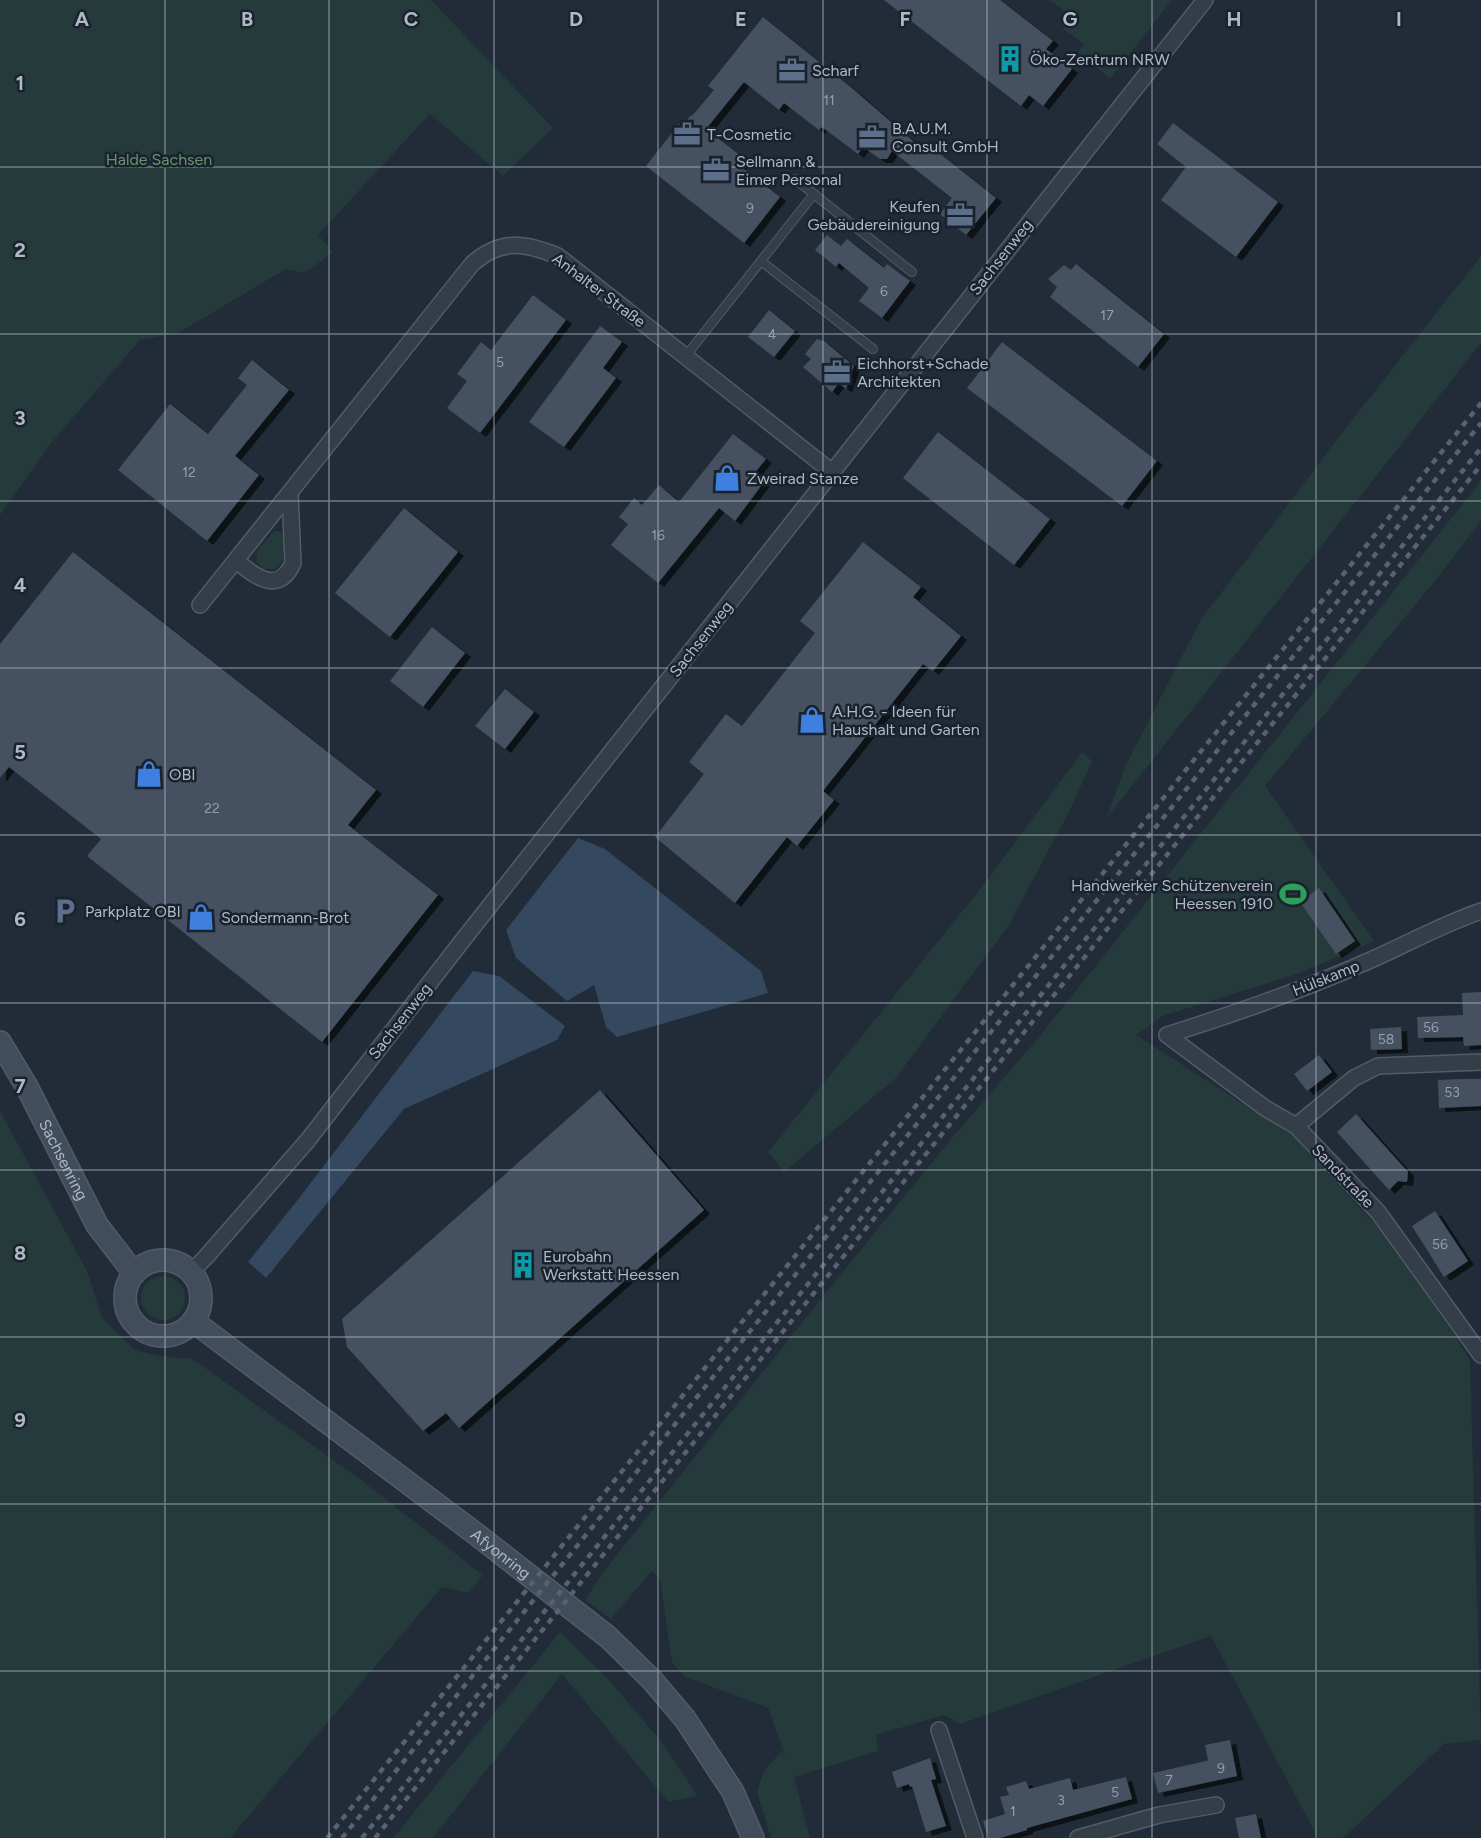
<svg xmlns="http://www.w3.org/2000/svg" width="1481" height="1838" font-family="Figtree,sans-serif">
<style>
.green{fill:#243a3b}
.water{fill:#344860}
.building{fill:#445160;filter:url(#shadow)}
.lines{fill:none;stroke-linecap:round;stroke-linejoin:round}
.lane-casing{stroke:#525b67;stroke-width:10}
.street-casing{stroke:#525b67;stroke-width:18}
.secondary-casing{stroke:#525b67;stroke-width:24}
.lane{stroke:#343e49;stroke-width:8}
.street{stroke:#343e49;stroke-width:15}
.secondary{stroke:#424d5c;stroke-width:21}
.rail{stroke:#566270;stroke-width:4.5;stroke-dasharray:6 6;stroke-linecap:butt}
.grid{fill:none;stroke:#afb8c5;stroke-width:1.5;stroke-opacity:0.55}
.labels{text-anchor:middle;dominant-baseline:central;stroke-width:5;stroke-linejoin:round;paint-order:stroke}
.number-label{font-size:14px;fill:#949eac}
.poi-label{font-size:16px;fill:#afb8c5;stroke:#1a232d;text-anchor:start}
.park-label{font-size:16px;fill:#66966f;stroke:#1a232d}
.street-label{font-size:16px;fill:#afb8c5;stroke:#1a232d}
.grid-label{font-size:20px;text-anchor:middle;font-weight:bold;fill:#afb8c5;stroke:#1a232d;stroke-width:5;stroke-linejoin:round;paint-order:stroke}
</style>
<defs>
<filter id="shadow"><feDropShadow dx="6" dy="4" stdDeviation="0" flood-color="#0009"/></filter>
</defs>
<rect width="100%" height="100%" fill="#212c38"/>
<path class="green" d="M0,0H431L553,128L503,176L430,114L318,235L333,252L305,273L286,269L180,332L140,340L52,442L0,515Z
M1050,0H1172L1110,79L1078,52L1084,44L1063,29L1072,17Z
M1481,256V343L1106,819L1126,765L1200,621L1338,438Z
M1481,481V521L1440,575L1265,786L1374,941L1300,973L1163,1016L1136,1035L1259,1114L1280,1122L1376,1225L1452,1331L1470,1360L1481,1740L1444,1744L1343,1838H1318L1211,1636L960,1724L944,1715L876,1735L878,1751L794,1777L810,1838H771L757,1792L763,1773L782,1750L786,1758L768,1708L684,1676L672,1662L660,1579L652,1571L611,1619L585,1600L603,1572L828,1290L952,1138L1039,1037Z
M274,531H279L284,536L283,561L275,569H264L256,561L257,551Z
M1082,752L1092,761L1071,808L1009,925L896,1078L784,1172L768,1152L978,892Z
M0,1111L87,1271L102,1318L135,1350L160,1356L193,1359L365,1483L483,1575L469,1593L442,1587L230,1838H0Z
M141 1298a22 22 0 1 1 44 0a22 22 0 1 1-44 0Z
M560,1632L610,1681L661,1741L698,1796L668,1802L562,1674L433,1838H393Z"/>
<path class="water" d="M578,838L605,849L761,971L768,993L617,1037L606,1027L594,985L567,1001L516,958L506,930Z
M473,971L499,976L565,1026L557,1040L404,1109L266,1278L248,1262L296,1202Z"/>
<path class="building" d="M884,0H1000L1053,41L1046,49L1072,69L1043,106L1029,95L1021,106Z
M763,17L853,89L920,147L924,141L996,198L966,235L940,214L952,198L892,151L887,159H880L863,147L858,154L822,127L819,130L784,103L779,110L744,82L706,129L745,159L740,166L780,197L744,243L646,166L679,124L682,126L691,115L692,116L714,90L708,86Z
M1173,123L1278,202L1236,257L1161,200L1186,167L1157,144Z
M827,235L841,246L847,239L884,268L887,264L910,281L882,318L859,301L869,288L839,263L836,267L815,250Z
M1076,264L1164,334L1138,367L1050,297L1057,287L1048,279L1064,265L1071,270Z
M533,295L566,320L480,433L447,408L467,381L457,374L481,342L491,350Z
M769,310L795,331L774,357L748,337Z
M600,326L622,342L603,368L616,378L564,447L529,422Z
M817,339L824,341L854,366L846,389L839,383L832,392L803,367L811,359L805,354Z
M1002,342L1157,461L1122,506L967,388Z
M252,360L289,390L235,456L259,475L207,541L118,470L170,404L208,434L247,385L238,378Z
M938,432L1050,519L1014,565L903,478Z
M733,434L766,459L753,475L764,482L735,521L719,508L658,583L611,545L628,524L619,517L634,498L642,505L659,485L679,502Z
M404,508L458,552L390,637L335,593Z
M863,542L921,587L913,597L961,636L933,671L923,664L823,791L834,800L797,846L787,837L735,903L655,837L704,774L689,762L726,714L742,726L815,633L800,621Z
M73,552L376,790L348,825L438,895L322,1042L87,856L101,839L9,767L0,778V644Z
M432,627L465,653L423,707L390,681Z
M505,689L534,712L505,749L475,726Z
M1319,888L1355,941L1336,954L1300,902Z
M1481,992V1045L1464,1046L1463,1037L1418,1038L1417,1017L1463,1015L1462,993Z
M1401,1027L1402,1049L1371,1050L1370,1029Z
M1319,1055L1332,1072L1307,1091L1294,1074Z
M1464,1079H1481V1106L1439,1108L1438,1080Z
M600,1090L704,1210L459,1428L446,1413L423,1431L347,1347L342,1319Z
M1356,1114L1408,1172L1407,1182L1398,1181L1389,1190L1337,1132Z
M1435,1211L1468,1261L1444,1277L1412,1226Z
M1230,1740L1237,1776L1158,1793L1153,1773L1206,1761L1208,1760L1205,1745Z
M930,1758L936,1779L931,1780L946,1826L926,1832L912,1786L910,1787L909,1784L897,1788L892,1772Z
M1126,1777L1132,1799L1027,1828V1830L1000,1838H988L983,1821L1005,1814L1000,1797L1009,1795L1006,1787L1026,1781L1029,1789L1070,1778L1073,1790Z
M1256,1814L1261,1838H1239L1235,1818Z"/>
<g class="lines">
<defs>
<path id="lane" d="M795,179L912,272
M762,262L873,349
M685,357L814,194"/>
<path id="street" d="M237,561C256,578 279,594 293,563L290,493
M200,605L472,264C501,238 525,243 558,256L832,472
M1167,1035L1265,1108L1296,1126L1378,1212L1481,1355
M1167,1035C1237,1013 1306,989 1373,959C1409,943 1443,924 1481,911
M1296,1126L1354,1078L1378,1066L1481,1062
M191,1272L206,1257L308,1140L466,936L1205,0
M939,1730L975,1838
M1078,1838L1159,1815L1216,1805"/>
<g id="secondary">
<path id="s1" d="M0,1042L27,1087L97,1225L134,1273"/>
<circle cx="163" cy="1298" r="38"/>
<path id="s2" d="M193,1321L476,1534L608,1637L652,1680L685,1719L733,1792L753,1838"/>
</g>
</defs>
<use href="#lane" class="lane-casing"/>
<use href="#street" class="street-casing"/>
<use href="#secondary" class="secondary-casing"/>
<use href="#lane" class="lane"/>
<use href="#street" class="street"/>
<use href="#secondary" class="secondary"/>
<path class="rail" d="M327,1838L1481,403
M342,1838L1481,423
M362,1838L1481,448
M375,1838L1481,465"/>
</g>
<path class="grid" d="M165,0V1838M329,0V1838M494,0V1838M658,0V1838M823,0V1838M987,0V1838M1152,0V1838M1316,0V1838M0,167H1481M0,334H1481M0,501H1481M0,668H1481M0,835H1481M0,1003H1481M0,1170H1481M0,1337H1481M0,1504H1481M0,1671H1481"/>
<defs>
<symbol id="building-bare" viewBox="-9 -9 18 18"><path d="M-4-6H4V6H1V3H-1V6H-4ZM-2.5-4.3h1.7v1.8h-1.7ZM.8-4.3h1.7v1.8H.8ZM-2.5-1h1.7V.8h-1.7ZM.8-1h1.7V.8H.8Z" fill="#0f9aa8" stroke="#1a232d" stroke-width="2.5" paint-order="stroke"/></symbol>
<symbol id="office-bare" viewBox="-9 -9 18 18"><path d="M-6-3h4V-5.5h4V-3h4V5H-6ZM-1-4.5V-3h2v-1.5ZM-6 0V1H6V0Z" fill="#5c6f8a" stroke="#1a232d" stroke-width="2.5" paint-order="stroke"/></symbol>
<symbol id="shop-bare" viewBox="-9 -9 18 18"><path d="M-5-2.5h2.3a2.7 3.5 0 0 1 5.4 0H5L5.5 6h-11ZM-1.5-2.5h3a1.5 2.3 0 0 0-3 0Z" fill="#3f7fe0" stroke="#1a232d" stroke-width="2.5" paint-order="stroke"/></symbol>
<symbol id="stadium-bare" viewBox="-9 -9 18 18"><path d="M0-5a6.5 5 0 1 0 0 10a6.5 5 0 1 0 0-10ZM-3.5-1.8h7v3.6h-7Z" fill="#2e9e5b" stroke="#1a232d" stroke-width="2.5" paint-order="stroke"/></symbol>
<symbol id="parking-bare" viewBox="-9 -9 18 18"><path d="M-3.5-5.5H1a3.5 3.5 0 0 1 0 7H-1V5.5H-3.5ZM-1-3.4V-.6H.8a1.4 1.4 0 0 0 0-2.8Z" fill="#5c6f8a" stroke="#1a232d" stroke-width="2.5" paint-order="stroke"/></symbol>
</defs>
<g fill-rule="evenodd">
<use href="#building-bare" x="991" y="40" width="38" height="38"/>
<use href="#office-bare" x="773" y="51" width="38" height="38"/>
<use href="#office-bare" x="668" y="115" width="38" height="38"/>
<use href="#office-bare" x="853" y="118" width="38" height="38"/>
<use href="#office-bare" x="697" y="151" width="38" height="38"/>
<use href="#office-bare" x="941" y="196" width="38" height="38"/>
<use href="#office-bare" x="818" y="353" width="38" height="38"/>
<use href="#shop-bare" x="708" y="459" width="38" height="38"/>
<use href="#shop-bare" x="793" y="701" width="38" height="38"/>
<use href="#shop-bare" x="130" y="755" width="38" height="38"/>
<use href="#stadium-bare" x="1274" y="875" width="38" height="38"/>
<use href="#parking-bare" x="46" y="892" width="38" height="38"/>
<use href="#shop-bare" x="182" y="898" width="38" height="38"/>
<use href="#building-bare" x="504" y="1246" width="38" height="38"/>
</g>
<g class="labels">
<g class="number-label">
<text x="829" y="100">11</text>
<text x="750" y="208">9</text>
<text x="884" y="291">6</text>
<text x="1107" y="315">17</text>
<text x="772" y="334">4</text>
<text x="500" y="362">5</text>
<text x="189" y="472">12</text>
<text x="658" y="535">16</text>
<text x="212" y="808">22</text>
<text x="1431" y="1027">56</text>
<text x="1386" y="1039">58</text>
<text x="1452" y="1092">53</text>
<text x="1440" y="1244">56</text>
<text x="1221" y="1768">9</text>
<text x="1169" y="1780">7</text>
<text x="1115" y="1792">5</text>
<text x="1061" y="1800">3</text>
<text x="1013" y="1811">1</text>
</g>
<g class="poi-label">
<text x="1030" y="59">Öko-Zentrum NRW</text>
<text x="812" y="70">Scharf</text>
<text x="892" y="128">B.A.U.M.<tspan x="892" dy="18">Consult GmbH</tspan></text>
<text x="707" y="134">T-Cosmetic</text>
<text x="736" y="161">Sellmann &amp;<tspan x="736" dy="18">Eimer Personal</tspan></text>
<text x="940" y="206" text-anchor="end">Keufen<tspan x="940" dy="18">Gebäudereinigung</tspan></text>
<text x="857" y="363">Eichhorst+Schade<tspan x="857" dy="18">Architekten</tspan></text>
<text x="747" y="478">Zweirad Stanze</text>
<text x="832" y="711">A.H.G. - Ideen für<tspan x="832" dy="18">Haushalt und Garten</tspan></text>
<text x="169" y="774">OBI</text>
<text x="1273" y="885" text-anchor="end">Handwerker Schützenverein<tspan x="1273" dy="18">Heessen 1910</tspan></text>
<text x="85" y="911">Parkplatz OBI</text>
<text x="221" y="917">Sondermann-Brot</text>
<text x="543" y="1256">Eurobahn<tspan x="543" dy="18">Werkstatt Heessen</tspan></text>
</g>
<g class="park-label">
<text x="159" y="159">Halde Sachsen</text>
</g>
<g class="street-label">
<text transform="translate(1001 257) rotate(-52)">Sachsenweg</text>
<text transform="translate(599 290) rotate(37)">Anhalter Straße</text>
<text transform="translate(701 639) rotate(-52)">Sachsenweg</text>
<text transform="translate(1326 978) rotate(-22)">Hülskamp</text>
<text transform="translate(400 1021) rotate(-52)">Sachsenweg</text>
<text stroke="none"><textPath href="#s1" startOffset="134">Sachsenring</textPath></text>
<text transform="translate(1343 1176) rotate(46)">Sandstraße</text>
<text stroke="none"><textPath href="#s2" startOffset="386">Afyonring</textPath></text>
</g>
</g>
<g class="grid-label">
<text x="82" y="26">A</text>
<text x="247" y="26">B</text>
<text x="411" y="26">C</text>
<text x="576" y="26">D</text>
<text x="741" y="26">E</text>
<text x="905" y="26">F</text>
<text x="1070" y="26">G</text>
<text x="1234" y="26">H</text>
<text x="1399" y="26">I</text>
<text x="20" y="90">1</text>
<text x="20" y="257">2</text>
<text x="20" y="425">3</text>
<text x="20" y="592">4</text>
<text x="20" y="759">5</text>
<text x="20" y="926">6</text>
<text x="20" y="1093">7</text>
<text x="20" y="1260">8</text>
<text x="20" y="1427">9</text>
</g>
</svg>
